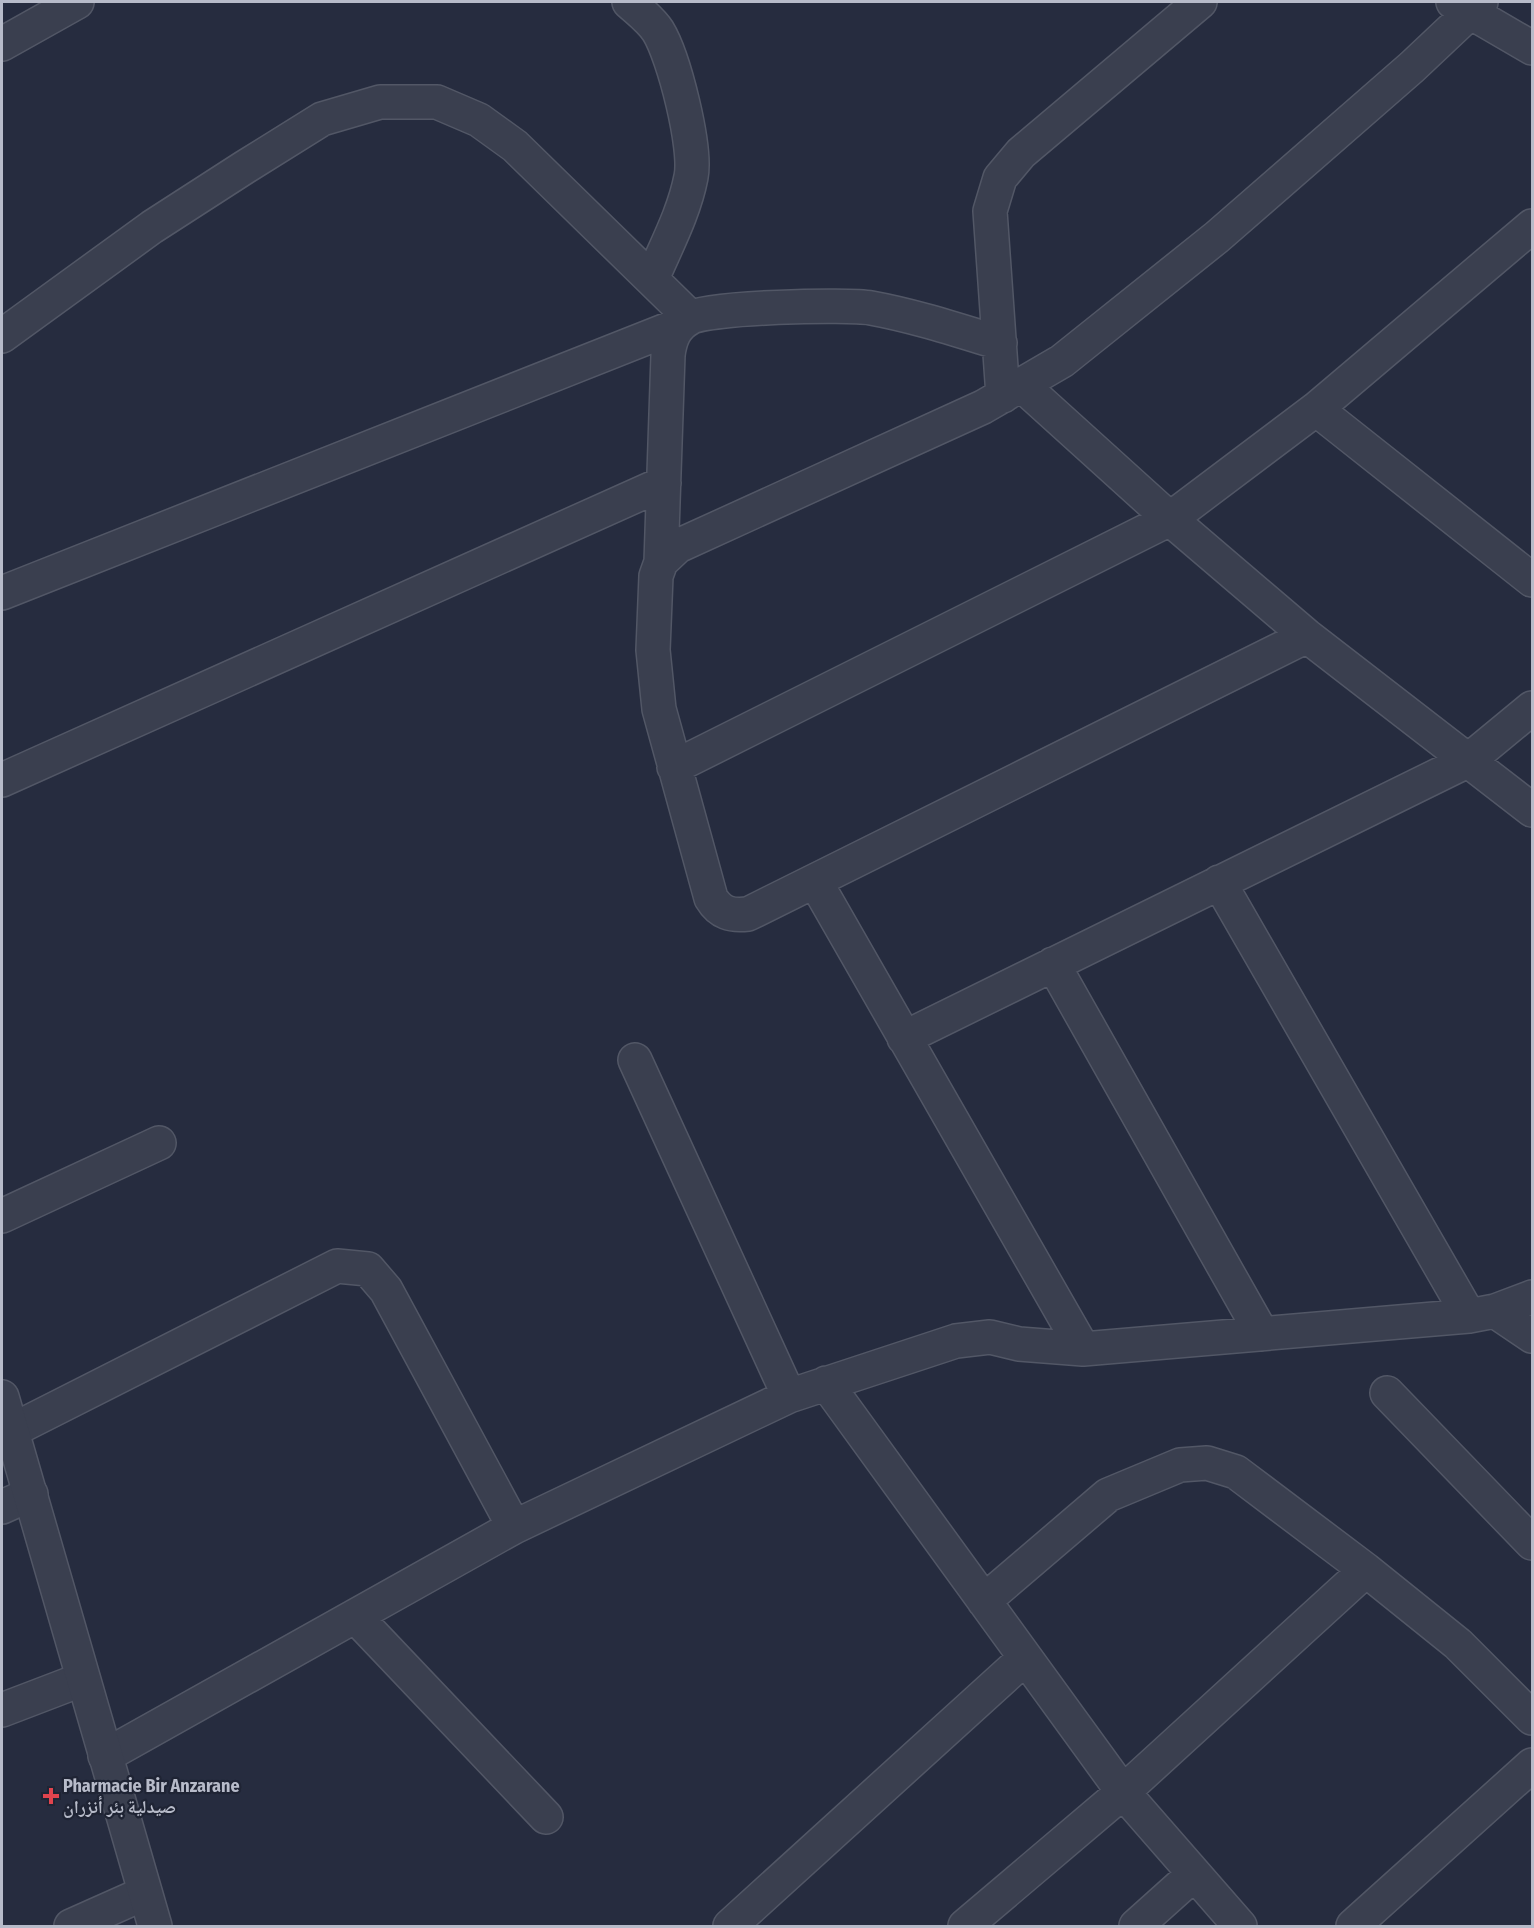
<svg xmlns="http://www.w3.org/2000/svg" width="1534" height="1928" font-family="'Fira Sans Condensed','Noto Naskh Arabic',sans-serif">
<style>
.lines{fill:none;stroke-linecap:round;stroke-linejoin:round}
.minor-casing{stroke:#525766;stroke-width:36}
.tertiary-casing{stroke:#525766;stroke-width:36}
.minor{stroke:#3a3f4f;stroke-width:33}
.tertiary{stroke:#3a3f4f;stroke-width:33}
.health-dot{fill:#e0444e;stroke:#1f2434;stroke-width:2}
.labels{text-anchor:middle;dominant-baseline:central;stroke-width:4.5;stroke-linejoin:round;paint-order:stroke}
.poi-label{font-size:18px;font-weight:bold;fill:#b7bbc9;stroke:#1f2434;text-anchor:start}
</style>
<rect width="100%" height="100%" fill="#262c3f"/>
<g class="lines">
<defs>
<path id="minor" d="M629,2C639,11 651,20 658,31C674,57 697,148 691,177C684,213 666,246 652,279
M1453,2L1532,48
M2,44L77,2
M2,336L152,227L245,167L322,119L380,102H437L479,120L515,146L690,317
M1023,386L1170,519L1307,636L1532,810
M1003,396L990,211L1000,178L1021,153L1200,2
M1316,409L1532,580
M661,562L668,355C670,339 675,326 690,318C707,307 848,304 871,308C915,316 957,330 1000,343
M2,593L679,325
M1307,636L748,914C731,916 720,913 711,898L659,709L653,650L656,576L661,562L678,546L983,407L1062,361L1217,237L1412,67L1481,2
M674,767L1170,519L1316,409L1532,226
M2,780L664,483
M815,881L1083,1349
M1219,882L1469,1316
M1053,964L1262,1334
M904,1038L1469,760L1532,708
M635,1060L789,1396
M2,1216L159,1143
M1495,1311L1532,1336
M826,1383L1123,1792L1240,1926
M1387,1393L1532,1543
M11,1431L337,1266L368,1269L386,1290L514,1527
M2,1507L31,1494
M984,1601L1108,1495L1180,1465L1207,1463L1236,1472L1366,1570L1458,1644L1532,1718
M355,1616L546,1817
M2,1710L83,1679
M105,1756L514,1527L789,1396L956,1341L990,1337L1019,1344L1083,1349L1469,1316L1495,1311L1532,1297
M71,1926L145,1893
M730,1926L1025,1658
M965,1926L1123,1792L1366,1570
M1136,1926L1194,1874
M1353,1926L1532,1765"/>
<path id="tertiary" d="M2,1397L155,1926"/>
</defs>
<use href="#minor" class="minor-casing"/>
<use href="#tertiary" class="tertiary-casing"/>
<use href="#minor" class="minor"/>
<use href="#tertiary" class="tertiary"/>
</g>
<path class="health-dot" d="M48 1787h6v6h6v6h-6v6h-6v-6h-6v-6h6z"/>
<g class="labels">
<g class="poi-label">
<text x="63" y="1786">Pharmacie Bir Anzarane<tspan x="63" dy="21">صيدلية بئر أنزران</tspan></text>
</g>
</g>
<rect width="1534" height="1928" fill="none" stroke="#b7bbc9" stroke-width="6"/>
</svg>
